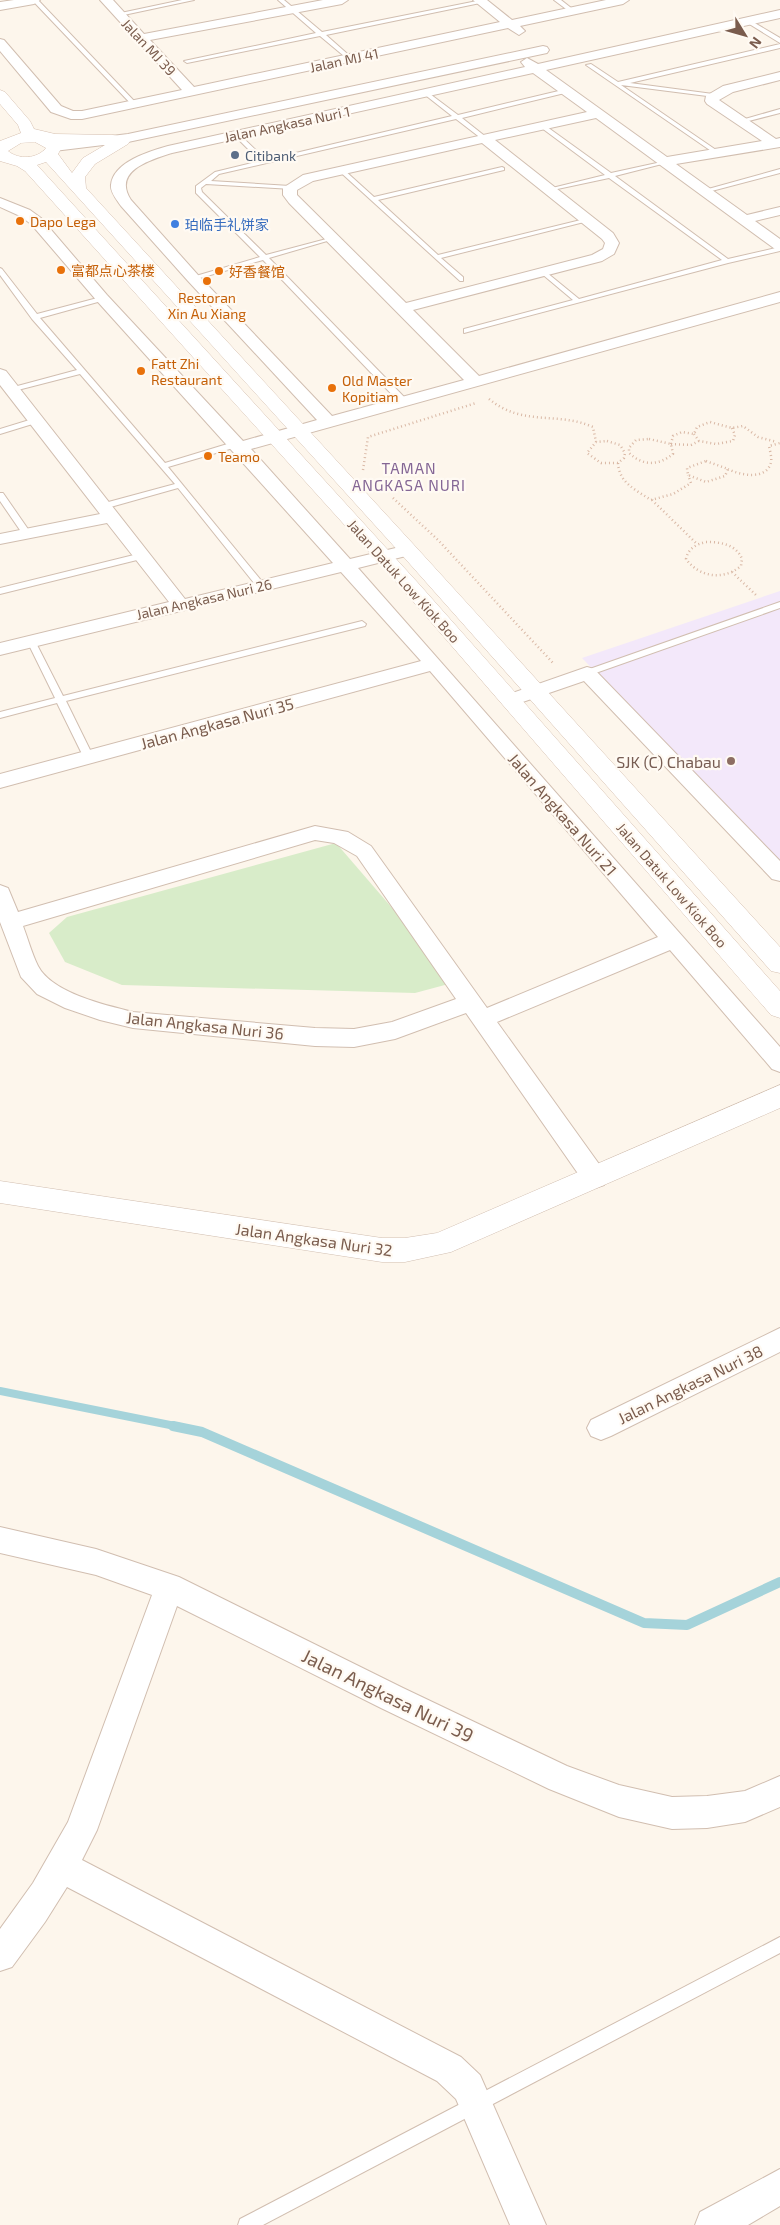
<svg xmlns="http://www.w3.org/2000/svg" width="780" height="2225" font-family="'Exo 2','Noto Sans SC',sans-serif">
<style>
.education{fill:#f3e8fa}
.green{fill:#d8ecc9}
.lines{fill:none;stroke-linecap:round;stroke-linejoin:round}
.stream-far1{stroke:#a5d3da;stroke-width:8}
.stream{stroke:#a5d3da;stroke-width:10}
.service-casing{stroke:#d1beb0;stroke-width:2}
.minor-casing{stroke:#d1beb0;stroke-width:2}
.tertiary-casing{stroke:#d1beb0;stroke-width:1}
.secondary-casing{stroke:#d6c0b0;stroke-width:1}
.path{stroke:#d9b8a5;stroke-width:2.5;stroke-dasharray:1 3;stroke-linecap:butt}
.service{fill:#fff;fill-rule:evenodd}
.minor{fill:#fff;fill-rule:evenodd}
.tertiary{fill:#fff;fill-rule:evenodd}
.secondary{fill:#fff;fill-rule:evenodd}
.service-dot{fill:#5c6f8a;stroke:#fffaf3;stroke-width:2}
.food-dot{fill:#e8710a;stroke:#fffaf3;stroke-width:2}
.shop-dot{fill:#3f7fe0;stroke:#fffaf3;stroke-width:2}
.education-dot{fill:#8d6e63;stroke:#fffaf3;stroke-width:2}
.labels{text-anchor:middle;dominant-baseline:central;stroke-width:4.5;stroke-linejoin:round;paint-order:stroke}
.far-street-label{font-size:14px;fill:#7a5c4d;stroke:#fffaf3}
.far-service-label{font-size:14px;fill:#4e5e75;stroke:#fffaf3;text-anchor:start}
.far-food-label{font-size:14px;fill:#c56008;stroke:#fffaf3;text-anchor:start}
.far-shop-label{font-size:14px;fill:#366cbe;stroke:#fffaf3;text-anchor:start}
.far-neighbourhood-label{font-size:15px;letter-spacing:1px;fill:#846695;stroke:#fffaf3}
.street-label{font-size:16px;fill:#7a5c4d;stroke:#fffaf3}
.education-label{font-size:16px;fill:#785e54;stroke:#fffaf3;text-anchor:end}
.near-street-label{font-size:19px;fill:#7a5c4d;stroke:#fffaf3}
</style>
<rect width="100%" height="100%" fill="#fdf6ec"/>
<path class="education" d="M780,591V864L582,658Z"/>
<path class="green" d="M336,843L456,982L415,993L122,985L65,962L49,933L67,917Z"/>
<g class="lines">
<path class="stream-far1" d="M0,1391L180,1427"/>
<path class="stream" d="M173,1426L202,1432L644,1623L687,1625L780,1582"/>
<defs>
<path id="service" d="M32,0H38L137,104V106H133Z
M182,0H194L119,16L116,14Z
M278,0H284L322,32L482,0L485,2L326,35L352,58V60L350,61L320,36L187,63L184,61L316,33Z
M554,0H561L575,11L570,12Z
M748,19L780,38V43L746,22Z
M780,44V48L630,83L713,94L715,95V97L621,85L719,152V154L717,155L586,65L591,64L618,82Z
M567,89L569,90V92L462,118L486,137V139H482L456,119L219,174L211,181L290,186L292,187V189L206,184L201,188L202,192L266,255L334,237V239L269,258L407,400V404H401L263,260L193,280L189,278L260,257L196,193V186L215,172L260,161L235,136V134H239L266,160L452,116L424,94V92L426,91L458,115Z
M780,109V113L741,123L738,121Z
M539,124H543L611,173L666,161V163L615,176L728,259L780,247V251L728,263L464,333V329L573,300L542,274V272H546L579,299L722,260L609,178L548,191V189L605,175L539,126Z
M502,167L504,168V170L378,200L438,255L589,218L592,220L441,258L463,277V281H460L338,170L343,169L374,197Z
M780,169V173L704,193L701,191Z
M0,268L2,269L37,314L105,296V300L40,318L165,463L234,442H240V446L168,467L264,584V588H258L178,488L107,508H101V504L175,484L80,374L10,392V388L77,370L32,319L0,275Z
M36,418H39V422L0,434V429Z
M0,493H3L30,532V536H24L0,501Z
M142,553L145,554V558L0,594V588Z
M780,602V608L590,675H584L582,673L584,671Z
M362,621L366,624L365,626L66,701L94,758L89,761L84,758L57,703L0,718V712L55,698L27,641L28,639L31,638L35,641L63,696Z
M780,1937V1953L263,2225H238L240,2219Z"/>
<path id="minor" d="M14,0H40L34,4L0,10V2Z
M100,0H113L144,34L323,0H348L342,4L150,40L194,87L500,22L473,0H487L512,20L606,0H629L623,4L520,26L525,31L519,35L508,28L82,119H71L51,112L0,51V39L4,40L61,106L73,111H82L182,90Z
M780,10V18L546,70L667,157L762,141L707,104L705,101L706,96L723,86L780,72V80L733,92L719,100L776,139L780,138V147L676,164L747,215L780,207V215L755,221L780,239V250L775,249L596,118L495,140L613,233L619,243L614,254L602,261L413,310L479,376L780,292V302L251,449L350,559L408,545L414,546L417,550L414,554L358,568L780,1047V1072L772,1069L670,950L497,1022L604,1171L607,1178L604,1185L595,1188L586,1185L466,1013L395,1039L354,1047L315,1046L133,1028L100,1020L65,1008L37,994L21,977L0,922V885L8,888L18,912L315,826L348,832L371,846L487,1008L658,937L430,671L0,788V774L421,661L341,572L0,655V643L169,602L107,523L0,544V534L100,514L0,385V369L6,371L185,599L333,563L97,301L31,224L20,216L0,207V198L30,210L41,218L107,295L243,441L317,420L188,281L121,206C117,200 110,192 111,185C113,162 150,151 168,146L525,67L521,62L527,58L538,64ZM533,73L587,112L303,175L283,188V195L289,203L464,380L332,416L198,275L131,200C112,171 150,160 172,153ZM482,143L602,239L605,243L603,249L592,255L406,303L297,195V190L313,181ZM315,840L334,843L357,856L456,999L392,1022L354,1029L315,1028L133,1012C105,1005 52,993 38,966C32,954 28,939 23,926Z
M543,46L547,47L549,50L547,53L128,142L54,151L47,147L54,143L128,134Z
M587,667L594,669L780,861V881L772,879L584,681L511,706L504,704L501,700L504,696Z
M780,1328V1352L611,1436L601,1440L591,1436L587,1428L591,1420Z
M0,1527L96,1549L179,1577L403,1688L567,1766L619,1785L672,1797L707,1796L745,1791L780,1776V1807L745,1822L707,1828L672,1829L619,1817L549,1789L381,1708L177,1606L97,1830L82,1860L461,2057L480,2075L546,2225H510L456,2099L437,2081L67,1887L45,1922L12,1967L0,1971V1929L33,1883L68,1822L152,1595L96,1575L0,1553Z
M780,2169V2206L748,2225H695L700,2212Z"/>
<path id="tertiary" d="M780,1085V1108L451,1252L405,1262H382L0,1203V1181L382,1238H405L437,1233Z"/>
<path id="secondary" d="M0,90L5,92L30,121L34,129L55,134L113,135L128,138L130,141L128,144L95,164L85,177L86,188L415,546L780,947V973L771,971L401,554L46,162L37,165L419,584L780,991V1018L771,1015L405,592L25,171L17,166L0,161V141L21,133L18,125L0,104ZM35,142L46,148C37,159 19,160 8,151L21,143ZM60,144L105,145L83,158L72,173L58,154L62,147Z"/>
</defs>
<use href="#service" class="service-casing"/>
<use href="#minor" class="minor-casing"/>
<use href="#tertiary" class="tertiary-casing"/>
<use href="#secondary" class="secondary-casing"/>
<path class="path" d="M489,399C523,427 557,411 593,427L596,442
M694,434L699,441L716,444L733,441L735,435L732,428
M649,439L671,444L673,454C658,466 643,466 629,453V448L636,440Z
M607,441L620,445L625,453L624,458L618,463H601L587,453L596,442Z
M671,444L691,445L699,441
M671,444L673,436L682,432L694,434L697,427L710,422L732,428L743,426L758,437L777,442
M706,461L728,469L725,476L706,482L688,475L687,468Z
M618,463C619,483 636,490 651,500L673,494L691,483L688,475
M728,469C739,475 767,481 771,462C772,458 770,451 769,446L780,443
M363,470L368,437L476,403
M393,498L438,540L554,664
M652,500L697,544
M706,542C720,542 736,544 742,559L741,566C723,581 699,577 686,559C688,549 696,544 706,542Z
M732,572L757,596"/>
<use href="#service" class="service"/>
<use href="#minor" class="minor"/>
<use href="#tertiary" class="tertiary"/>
<use href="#secondary" class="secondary"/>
</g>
<circle class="service-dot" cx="235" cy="155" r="5"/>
<g class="food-dot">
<circle cx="20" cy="221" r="5"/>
<circle cx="61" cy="270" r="5"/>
<circle cx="219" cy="271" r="5"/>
<circle cx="207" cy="281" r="5"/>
<circle cx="141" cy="371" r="5"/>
<circle cx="332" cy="388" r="5"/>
<circle cx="208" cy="456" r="5"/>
</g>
<circle class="shop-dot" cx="175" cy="224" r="5"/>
<circle class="education-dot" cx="731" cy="761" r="5"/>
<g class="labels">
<g class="far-street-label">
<text transform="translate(149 47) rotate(47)">Jalan MJ 39</text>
<text transform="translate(344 60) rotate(-12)">Jalan MJ 41</text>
<text transform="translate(287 124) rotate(-12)">Jalan Angkasa Nuri 1</text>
<text transform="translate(404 581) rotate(48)">Jalan Datuk Low Kiok Boo</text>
<text transform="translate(204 599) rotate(-13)">Jalan Angkasa Nuri 26</text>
<text transform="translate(672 885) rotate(49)">Jalan Datuk Low Kiok Boo</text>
</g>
<g class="far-service-label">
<text x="245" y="155">Citibank</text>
</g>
<g class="far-food-label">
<text x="30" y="221">Dapo Lega</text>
<text x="71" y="270">富都点心茶楼</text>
<text x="229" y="271">好香餐馆</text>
<text x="207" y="297" text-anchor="middle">Restoran<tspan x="207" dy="16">Xin Au Xiang</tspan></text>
<text x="151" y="363">Fatt Zhi<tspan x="151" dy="16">Restaurant</tspan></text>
<text x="342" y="380">Old Master<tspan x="342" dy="16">Kopitiam</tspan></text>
<text x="218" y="456">Teamo</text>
</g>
<g class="far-shop-label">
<text x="185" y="224">珀临手礼饼家</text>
</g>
<g class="far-neighbourhood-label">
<text x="409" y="468">TAMAN<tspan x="409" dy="17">ANGKASA NURI</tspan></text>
</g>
<g class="street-label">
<text transform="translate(217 723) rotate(-15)">Jalan Angkasa Nuri 35</text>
<text transform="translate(563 814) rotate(49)">Jalan Angkasa Nuri 21</text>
<text transform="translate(205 1025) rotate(6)">Jalan Angkasa Nuri 36</text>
<text transform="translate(314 1239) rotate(8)">Jalan Angkasa Nuri 32</text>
<text transform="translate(690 1384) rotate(-26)">Jalan Angkasa Nuri 38</text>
</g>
<g class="education-label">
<text x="721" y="761">SJK (C) Chabau</text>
</g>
<g class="near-street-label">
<text transform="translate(388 1695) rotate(26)">Jalan Angkasa Nuri 39</text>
</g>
</g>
<g transform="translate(745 35) rotate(127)" stroke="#fffaf3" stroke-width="4" paint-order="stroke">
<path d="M0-4L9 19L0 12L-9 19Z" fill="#7a5c4d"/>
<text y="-8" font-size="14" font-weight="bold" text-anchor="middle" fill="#7a5c4d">N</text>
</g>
</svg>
